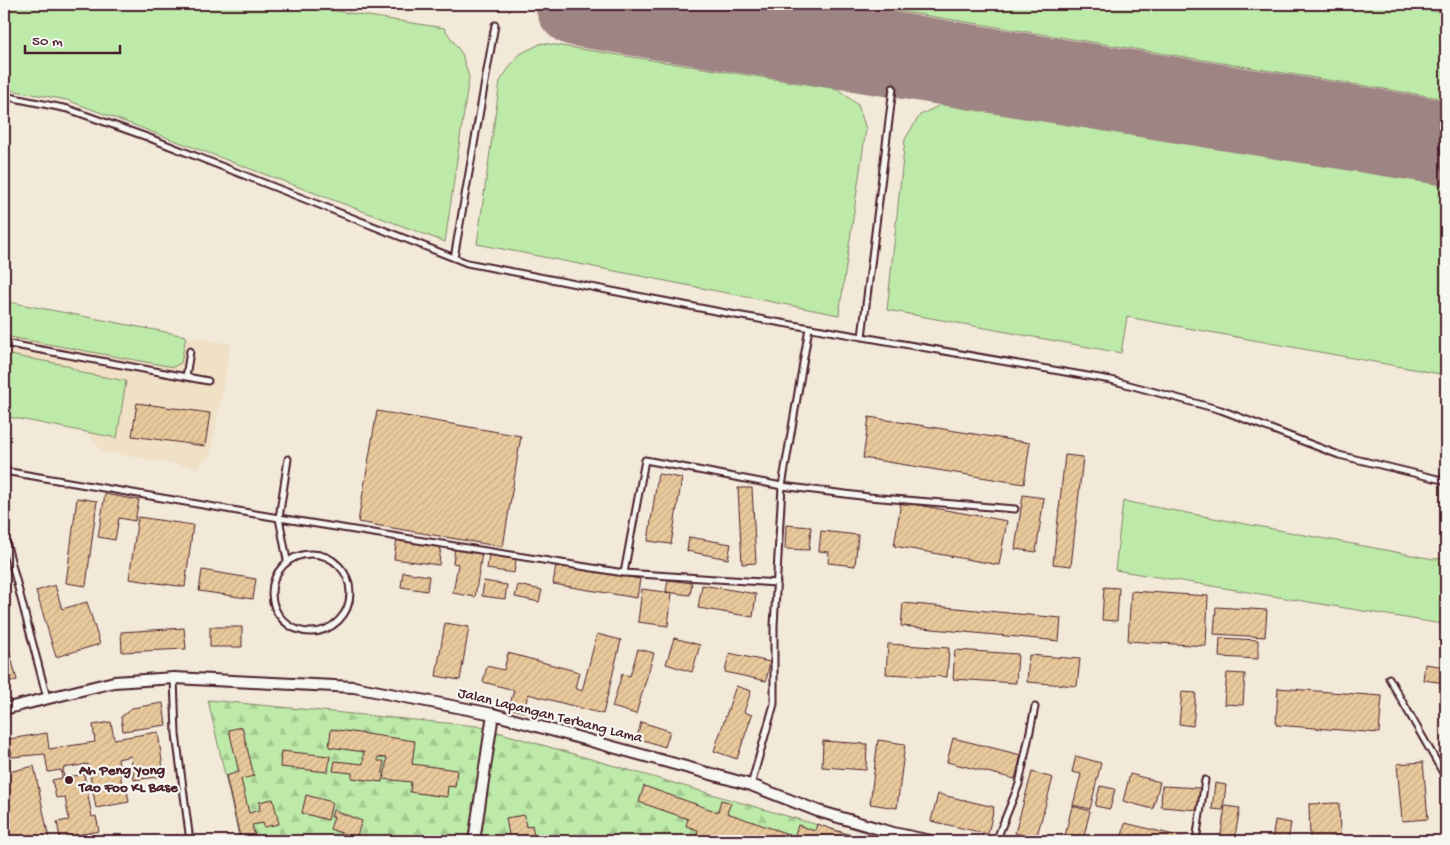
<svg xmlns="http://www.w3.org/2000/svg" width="1450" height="845" font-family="'Gochi Hand',sans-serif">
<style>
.built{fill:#f0e0c6}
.green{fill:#bdeaa8;stroke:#84846a}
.forest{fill:url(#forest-firs);stroke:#84846a}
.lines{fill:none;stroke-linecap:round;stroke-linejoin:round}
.runway{stroke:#9e8482;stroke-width:85}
.building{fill:url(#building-hatch);stroke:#4a1f2b}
.lane-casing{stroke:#4a1f2b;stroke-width:9}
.street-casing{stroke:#4a1f2b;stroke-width:14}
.lane{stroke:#f6f6f2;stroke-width:5}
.street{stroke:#f6f6f2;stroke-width:10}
.poi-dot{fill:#4a1f2b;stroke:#f6f6f2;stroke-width:2}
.labels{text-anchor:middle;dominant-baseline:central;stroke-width:4.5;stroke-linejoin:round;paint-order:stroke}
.street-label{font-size:15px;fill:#4a1f2b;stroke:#f6f6f2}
.poi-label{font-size:15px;font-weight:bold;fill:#4a1f2b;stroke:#f6f6f2;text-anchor:start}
</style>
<defs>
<pattern id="forest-firs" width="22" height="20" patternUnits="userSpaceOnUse" patternTransform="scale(1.25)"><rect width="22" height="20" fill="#bdeaa8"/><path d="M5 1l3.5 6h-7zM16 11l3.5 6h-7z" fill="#a4c891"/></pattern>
<pattern id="building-hatch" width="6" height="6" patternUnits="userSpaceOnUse" patternTransform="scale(1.25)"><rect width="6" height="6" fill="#eaca9c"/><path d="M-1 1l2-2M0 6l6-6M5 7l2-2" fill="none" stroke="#caad87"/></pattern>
</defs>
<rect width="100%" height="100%" fill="#f2e9d8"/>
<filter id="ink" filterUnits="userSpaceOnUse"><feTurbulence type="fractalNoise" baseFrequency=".02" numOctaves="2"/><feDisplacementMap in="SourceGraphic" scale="10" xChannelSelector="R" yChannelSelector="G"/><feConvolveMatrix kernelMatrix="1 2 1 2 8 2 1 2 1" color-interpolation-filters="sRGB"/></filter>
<g filter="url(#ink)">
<path class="built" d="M4,302L231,344L210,456L197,468L101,451L87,432L4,415Z"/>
<path class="green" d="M4,4H292L444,28L462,54L469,77L445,242L67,100L4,89Z
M854,4H1385L1446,13V99Z
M542,43L838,89L858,105L866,129L839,315L477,244L500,81L518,55Z
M944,103L1446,183V375L1127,317L1121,353L887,310L905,139L920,115Z
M4,301L186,336L181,363L173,367L4,336Z
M4,354L66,365L82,373L126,381L117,438L4,416Z
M1123,501L1433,559L1446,558V606L1442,624L1115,570Z"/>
<path class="forest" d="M208,700L477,726L873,841H240Z"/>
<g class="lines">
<path class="runway" d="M578,4L1446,143"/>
</g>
<path class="building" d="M137,403L210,413L205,446L132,436Z
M377,411L521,436L503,547L358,522Z
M869,417L1030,443L1024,484L863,458Z
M1065,455L1083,457L1071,566L1053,564Z
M658,474L682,478L671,544L648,541Z
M738,488H752L756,563L742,564Z
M105,494L139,500L135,521L119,518L115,540L98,537Z
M1023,495L1044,498L1036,552L1015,549Z
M77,498L97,501L86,586L66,583Z
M901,502L1007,521L999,565L894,546Z
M138,517L193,525L185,587L129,579Z
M786,525L811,527L809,550L785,549Z
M821,531L858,535L855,566L828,563L829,552L819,551Z
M689,537L731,544L728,559L687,551Z
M397,538L441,544L439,565L394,559Z
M455,548L482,553L475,597L453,593L458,564L453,563Z
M489,555L516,559L514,573L487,569Z
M556,565L640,579L637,598L553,584Z
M202,570L256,579L253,599L199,591Z
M4,571L8,590L4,591Z
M403,572L429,576L427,591L401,587Z
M668,580L692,583L690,595L666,592Z
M484,581L507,585L505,599L482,596Z
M55,585L62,609L87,602L100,644L56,657L36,591Z
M518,585L542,590L539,602L515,597Z
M702,585L756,594L753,617L698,608Z
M1104,587L1119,588L1117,621L1102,620Z
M642,589L672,593L668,626L638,622Z
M1131,591L1208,596L1206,646L1128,641Z
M903,603L1061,618L1059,641L901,626Z
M1216,607L1267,610L1265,637L1214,634Z
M445,623L469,627L460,680L436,676Z
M210,627H242V647H210Z
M184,628L186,649L122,652L121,632Z
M4,630L17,680L4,683Z
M597,634L621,640L603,714L528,694L524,712L509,708L514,690L483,682L487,666L504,670L508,653L579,672L575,688L582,691Z
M674,638L700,645L692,672L666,664Z
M1220,638L1258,640V659L1219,657Z
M888,644L949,648L947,677L886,674Z
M638,649L654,653L636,714L612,707L622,674L630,676Z
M955,650L1018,654L1016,683L953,679Z
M729,653L770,662L766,681L725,672Z
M1029,655L1080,659L1077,686L1027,682Z
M1425,664L1446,667V683L1423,680Z
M1227,673L1245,674L1243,705L1224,704Z
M736,686L751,691L744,712L752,715L737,759L714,751Z
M1278,688L1382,696L1379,733L1276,725Z
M1182,692L1196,693L1193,726L1179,724Z
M163,703L166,725L123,731L121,717L132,708Z
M111,722L114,739L158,732L164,776L134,780L131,756L118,759L122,785L126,784L129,802L96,808L88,764L63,768L64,778L84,774L92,817L96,816L99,831L60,838L57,822L69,820L65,797L56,798L52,780L62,778L61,770L48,772L45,754L12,757L11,750L5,751L4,746L10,745L9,739L47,733L49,749L95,742L93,725Z
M641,722L670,731L665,747L637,738Z
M242,727L254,776L241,779L249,813L260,810L259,802L273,799L279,824L264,827L263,823L252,825L256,841H241L226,776L239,772L229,730Z
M331,729L415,741L412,764L457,770L455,787L448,786L447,797L410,792L411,782L384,779L387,758L378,757V761H384L382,782L352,778V773L333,771L335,761L363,764L364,752L329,747Z
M953,738L1021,755L1015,779L947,762Z
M878,740L905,744L897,808L870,804Z
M823,741L867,744L866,770L822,767Z
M281,751L330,756L328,772L280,767Z
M1076,756L1101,763L1090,809L1073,805L1081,774L1072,772Z
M1423,762L1428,819L1402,821L1397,764Z
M34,766L49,839L37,841H4V773Z
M1032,772L1053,778L1036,839L1015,833Z
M1130,774L1160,782L1153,809L1123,801Z
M1215,783L1226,785L1223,810L1212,809Z
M644,786L718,812L721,800L731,803L727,813L788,834L786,838L793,841L798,825L815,831L817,824L866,841H754L748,839L747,841H695L698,830L686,826L688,819L639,802Z
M1100,786L1115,789L1110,809L1095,806Z
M1162,786L1200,788L1199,810L1161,807Z
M938,794L994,807L988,834L931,821Z
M306,795L332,802L328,820L302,813Z
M1339,803L1340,837L1310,838L1309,804Z
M1072,806L1090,811L1083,840L1065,836Z
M1225,806L1240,808L1235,836L1256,841H1220Z
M333,810L362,821L356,838L330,829L334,817H331Z
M524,815L526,827L532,825L535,841H510L506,818Z
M1275,820L1291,823L1288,841H1272Z
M1125,823L1186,838L1185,841H1121Z
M178,835L179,841H164L163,837Z"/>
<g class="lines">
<defs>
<path id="lane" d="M4,96L68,109L147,137L467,263L736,315L1111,380L1221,410L1339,455L1446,481
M454,258L495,25
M862,337L893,88
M4,343L208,381
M186,377L190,351
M4,471L279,518L624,573L777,583
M4,534L47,698
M272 593a39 39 0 1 1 78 0a39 39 0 1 1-78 0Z
M287,560L279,518L288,459
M624,573L645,460L782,486L869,497L1015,509
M174,678L176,734L190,841
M1389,678L1446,778
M751,785L774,704V626L782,486L809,328
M996,841L1019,784L1035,707
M1196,841L1205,780"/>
<path id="street" d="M4,709L114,682L174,678L354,687L493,714L751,785L818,811L893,833L931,841
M474,841L493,714"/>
</defs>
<use href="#lane" class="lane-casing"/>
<use href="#street" class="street-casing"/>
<use href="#lane" class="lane"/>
<use href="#street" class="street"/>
</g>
</g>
<circle class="poi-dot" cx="69" cy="780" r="5"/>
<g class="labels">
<g class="street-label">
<text transform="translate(550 716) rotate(14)">Jalan Lapangan Terbang Lama</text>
</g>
<g class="poi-label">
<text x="79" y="771">Ah Peng Yong<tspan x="79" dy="17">Tao Foo KL Base</tspan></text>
</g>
</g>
<rect width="1450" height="845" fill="none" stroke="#f6f6f2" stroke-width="20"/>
<rect x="10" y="10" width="1430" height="825" fill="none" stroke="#4a1f2b" stroke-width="2" filter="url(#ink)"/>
<path d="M25 45v8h95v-8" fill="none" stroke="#4a1f2b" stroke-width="2.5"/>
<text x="32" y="45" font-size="15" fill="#4a1f2b" stroke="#f6f6f2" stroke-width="4" paint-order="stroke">50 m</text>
</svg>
